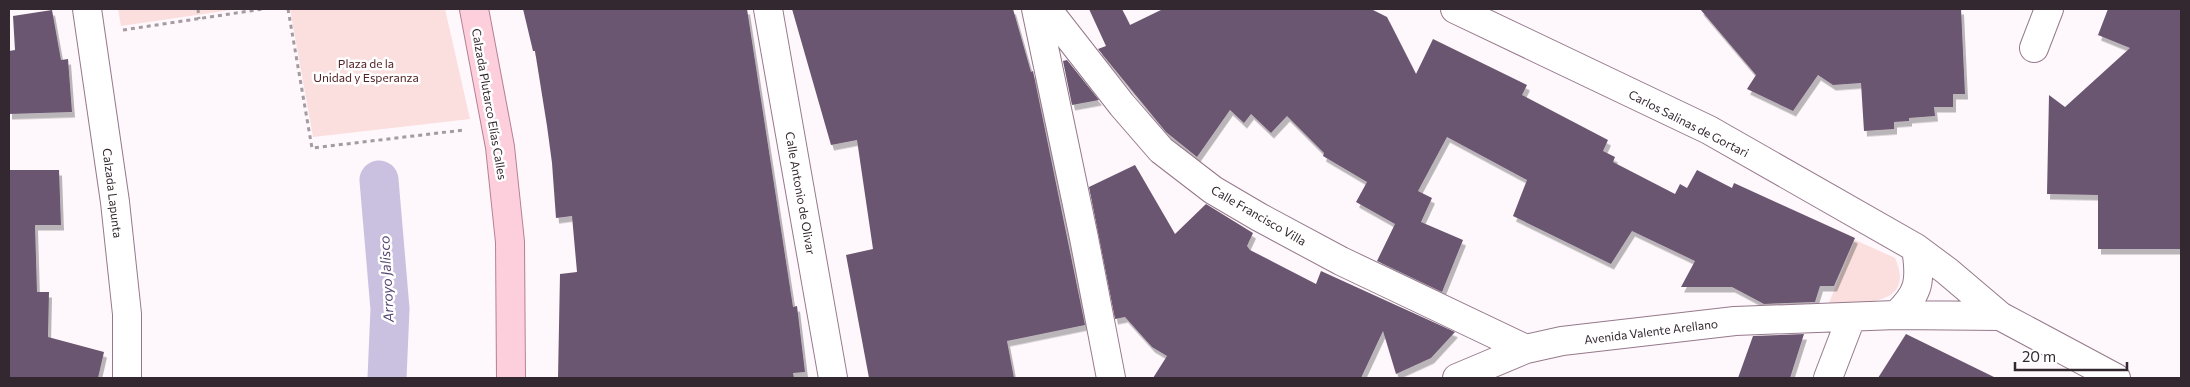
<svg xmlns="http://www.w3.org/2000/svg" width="2190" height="387" font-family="Commissioner,sans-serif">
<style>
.green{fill:#fbdede}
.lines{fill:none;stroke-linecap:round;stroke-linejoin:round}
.canal{stroke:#cac0e0;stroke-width:39}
.building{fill:#6a576f;filter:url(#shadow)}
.minor-casing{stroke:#95798b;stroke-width:30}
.major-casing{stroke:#b58091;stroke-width:30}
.path{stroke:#a49ba1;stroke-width:3;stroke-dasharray:4 4;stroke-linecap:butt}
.minor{stroke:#fff;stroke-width:28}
.major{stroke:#fdcfdd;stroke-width:28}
.labels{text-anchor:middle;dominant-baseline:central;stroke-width:5;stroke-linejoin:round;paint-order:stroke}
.park-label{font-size:12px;fill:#542124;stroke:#fff}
.street-label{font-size:12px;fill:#33282f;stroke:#fff}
.water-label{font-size:14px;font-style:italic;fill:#5a4977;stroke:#fff}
</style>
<defs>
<filter id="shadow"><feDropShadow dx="3" dy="5.5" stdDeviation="0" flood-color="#0004"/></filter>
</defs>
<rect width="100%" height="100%" fill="#fef7fb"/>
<path class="green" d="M118,9H238L121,26Z
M290,9H445L470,119L313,137Z
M1855,240L1895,258C1917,307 1859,303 1828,305Z"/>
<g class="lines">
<path class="canal" d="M379,180L390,309L387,378"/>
</g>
<path class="building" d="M523,9H747L793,307L797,306L805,372L793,373L794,378H558L560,274L577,272L572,216L556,218L552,163L547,126L535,51H533Z
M792,9H1013L1031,72L1033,71L1085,325L1007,341L1014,378H869L846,255L873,249L857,140L831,145Z
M1089,9H1122L1130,25L1163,9H1371L1387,17L1416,74L1433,39L1527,85L1522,95L1608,140L1603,151L1615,157L1613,162L1675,194L1680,184L1687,188L1697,170L1732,188L1734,183L1855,238L1834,286H1820L1815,302L1764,304L1732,287H1681L1695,261L1632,231L1611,264L1513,216L1527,180L1447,137L1418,191L1432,198L1421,222L1463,240L1442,292L1377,261L1395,224L1356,202L1367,182L1323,156L1324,153L1287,116L1271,133L1251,114L1244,123L1230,110L1197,157L1166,132L1098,49L1106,46Z
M1700,9H1961L1965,94H1953V107H1934L1935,116L1909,118V121L1894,122V129L1864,131L1861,83L1833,85L1818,75L1793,111L1747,89L1756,75Z
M2108,9H2181V249H2098V195L2047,194L2049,95L2065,107L2130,48L2098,35Z
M52,10L61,60L68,59L72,112L9,114V51L15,50L13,16Z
M1067,60L1099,100L1072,105L1063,61Z
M1135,165L1175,234L1206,204L1253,233L1247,246L1250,250L1316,284L1321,271L1455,332L1431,358L1396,374L1383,331L1361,378H1153L1167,356L1152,347L1125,317L1115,319L1089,187Z
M9,170H59L61,225H35L37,292H49L48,337L104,352L98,378H9Z
M1804,334L1790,378H1738L1753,336Z
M1906,334L1996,378H1878Z"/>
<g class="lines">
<defs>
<path id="minor" d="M87,9L115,202L127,314V378
M768,9L833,378
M1036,9L1084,238L1111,378
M1047,9L1122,105L1161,150L1213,190L1259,217L1341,261L1526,349
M1455,9L1709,130L1916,248L1947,271L2000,316
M2034,48L2049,9
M1896,315C1920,293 1921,280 1916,248
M1457,378L1526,349L1562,341L1735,321L1896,315L2000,316L2116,378
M1828,378L1851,318"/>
<path id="major" d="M474,9L500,147L510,242L511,378"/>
</defs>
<use href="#minor" class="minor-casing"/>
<use href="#major" class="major-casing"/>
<path class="path" d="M198,9L199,19
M288,9L312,148L464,130
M123,30L263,9"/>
<use href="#minor" class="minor"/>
<use href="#major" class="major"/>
</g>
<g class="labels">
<g class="park-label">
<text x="366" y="63">Plaza de la<tspan x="366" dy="14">Unidad y Esperanza</tspan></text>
</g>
<g class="street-label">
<text transform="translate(490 104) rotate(80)">Calzada Plutarco Elías Calles</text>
<text transform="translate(1689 123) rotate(27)">Carlos Salinas de Gortari</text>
<text transform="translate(113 193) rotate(83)">Calzada Lapunta</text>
<text transform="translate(801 193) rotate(80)">Calle Antonio de Olivar</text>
<text transform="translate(1259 215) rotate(30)">Calle Francisco Villa</text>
<text transform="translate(1651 331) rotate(-7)">Avenida Valente Arellano</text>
</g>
<g class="water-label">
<text transform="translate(386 279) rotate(-93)">Arroyo Jalisco</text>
</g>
</g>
<rect width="2190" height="387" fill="none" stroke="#33282f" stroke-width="20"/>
<path d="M2015 362v8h112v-8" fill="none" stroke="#33282f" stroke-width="2.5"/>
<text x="2022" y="362" font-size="15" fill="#33282f" stroke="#ffffff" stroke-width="4" paint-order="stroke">20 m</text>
</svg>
